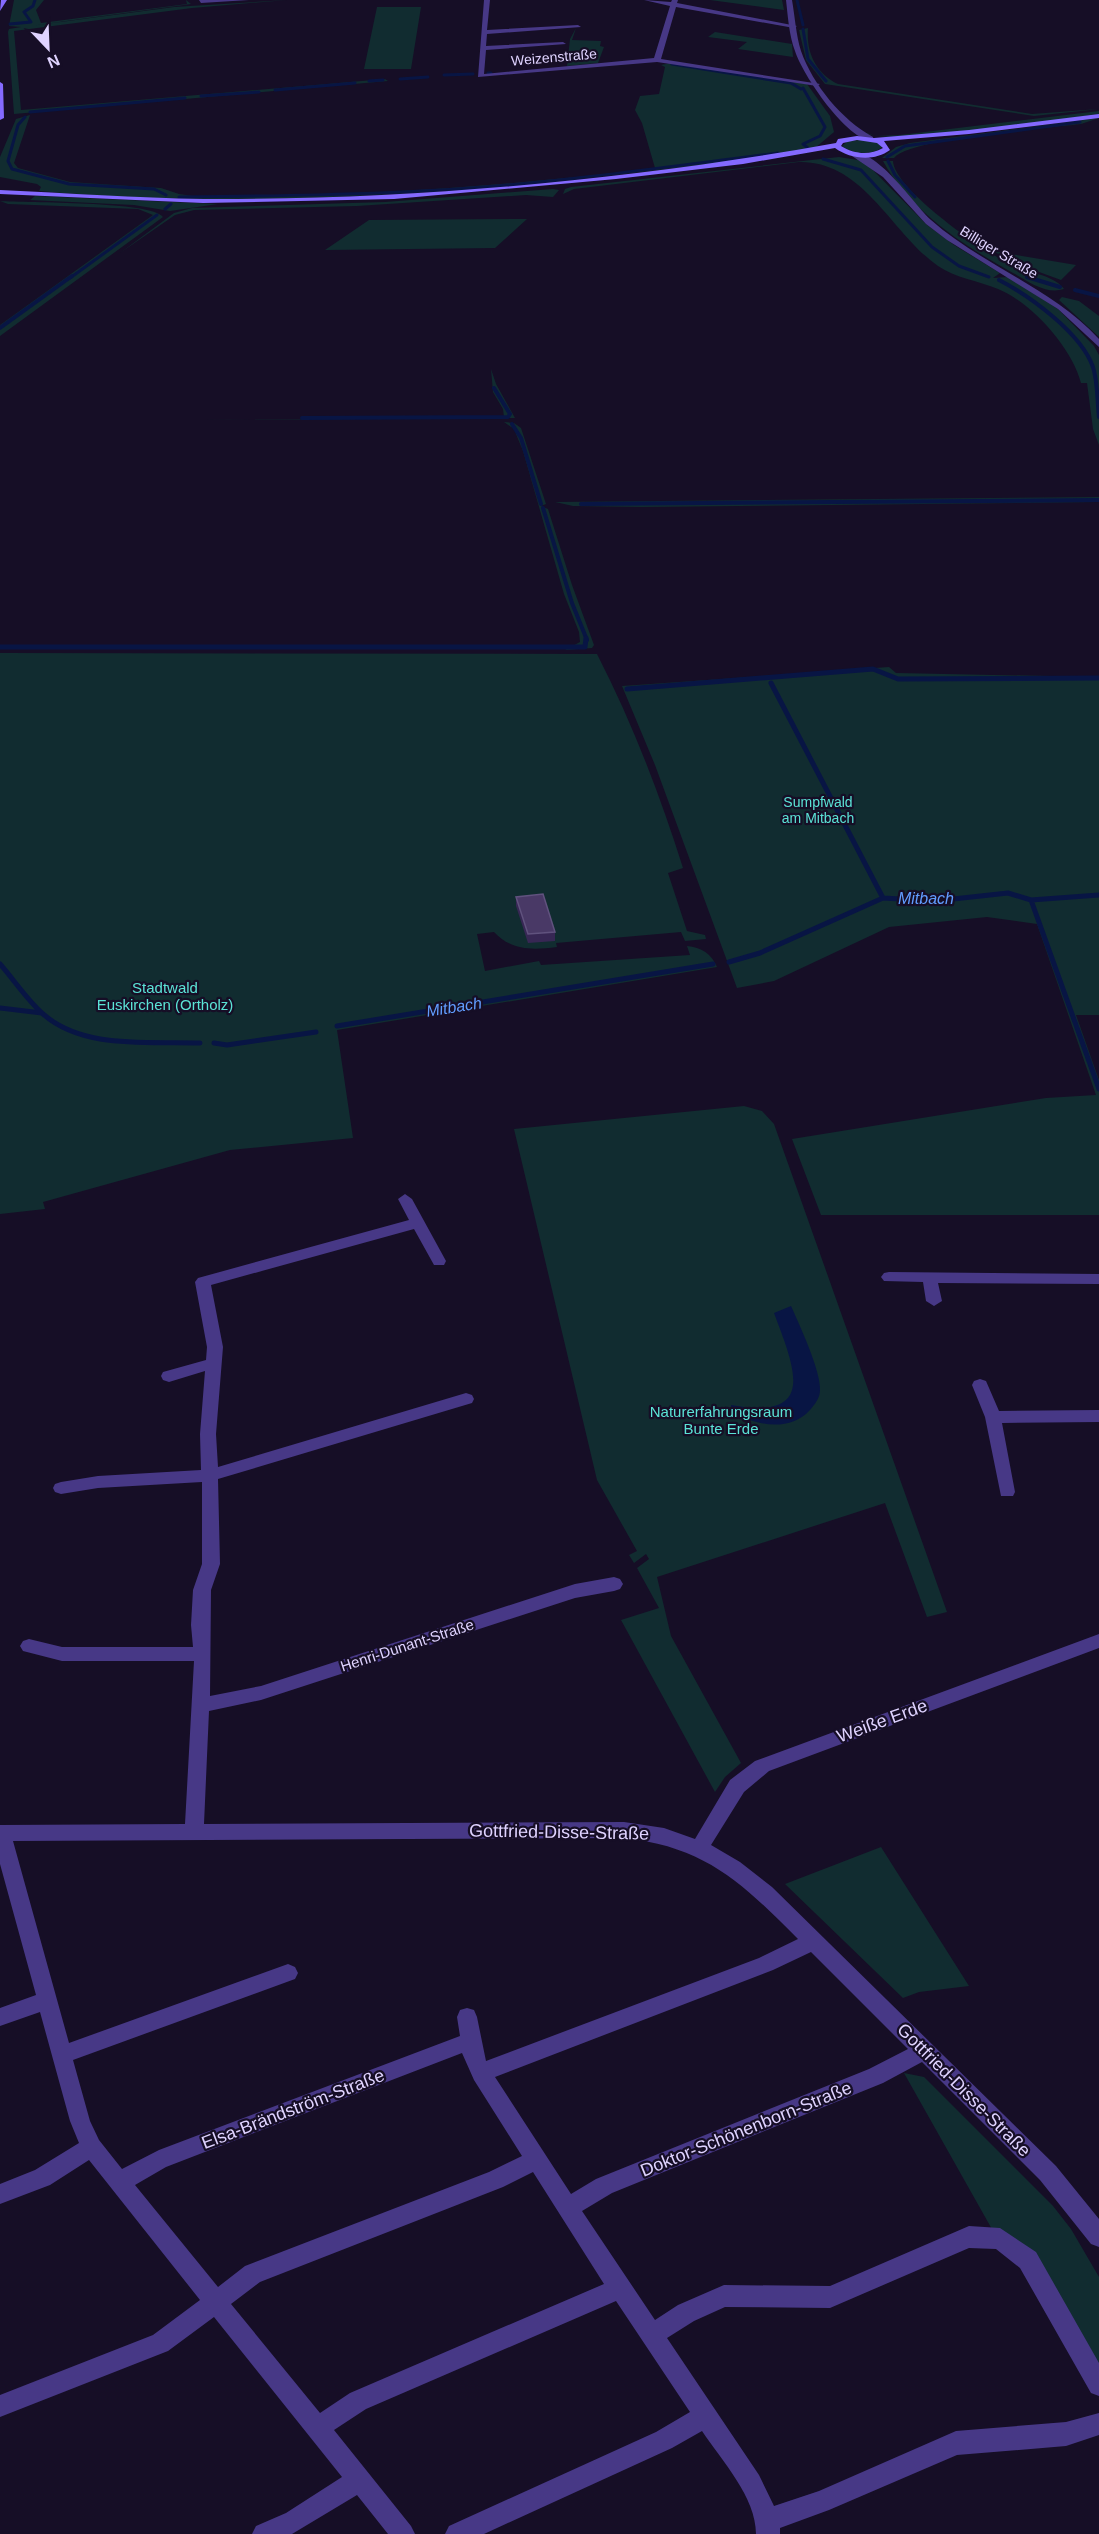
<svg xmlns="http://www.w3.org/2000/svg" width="1099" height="2534" font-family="Arial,sans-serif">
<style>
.green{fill:#112c30}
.water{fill:#081544}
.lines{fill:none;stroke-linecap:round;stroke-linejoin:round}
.stream-far2{stroke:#081544;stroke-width:3}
.stream-far1{stroke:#081544;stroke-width:4}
.stream{stroke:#081544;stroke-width:5}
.minor{fill:#473886;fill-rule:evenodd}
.tertiary{fill:#473886;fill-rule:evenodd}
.secondary{fill:#846aff;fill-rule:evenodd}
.wall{fill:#372754}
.building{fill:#493966;stroke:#60527e;stroke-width:1.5}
.labels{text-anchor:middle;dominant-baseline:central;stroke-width:4.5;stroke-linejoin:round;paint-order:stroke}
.far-street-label{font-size:14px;fill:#dfd3ff;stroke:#160e26}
.far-park-label{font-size:14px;fill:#5be3d6;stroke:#160e26}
.park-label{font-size:15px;fill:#5be3d6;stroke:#160e26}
.street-label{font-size:15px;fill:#dfd3ff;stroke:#160e26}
.water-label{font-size:16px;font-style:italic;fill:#619dff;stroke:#160e26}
.near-street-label{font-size:18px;fill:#dfd3ff;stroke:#160e26}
</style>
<rect width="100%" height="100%" fill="#160e26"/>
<path class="green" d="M14,0H44L36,10L41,23L187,4L186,0L191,4L30,26L174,7L287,0L192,8L14,31L21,110L385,79L388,81L14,114L8,32L9,29L21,27L9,26Z
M710,0H782L784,10Z
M377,7H421L411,69H364Z
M576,28L572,40L601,41L600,46L604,47L598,63L567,66L570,39Z
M808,28C806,53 816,73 838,84L1032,114L1099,109L1034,116L825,84L806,60L799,30Z
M715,32L792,44L793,57L738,49L747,42L708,37Z
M671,63L807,84L830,116L834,132L815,148L781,155C535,186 287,213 39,191L41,187L37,184L0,177V157L16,119L30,115L14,163L18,168L70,182L161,188L179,194L193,196C348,197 502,187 655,168L642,123L635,110L640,96L659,94L665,67L661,65Z
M1099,111V114C1060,119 888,148 863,132L876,136L900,135Z
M1099,118L1081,124C1049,128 910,138 894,158H882L896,147L910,143Z
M862,140L877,142L882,147C872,156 853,154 842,146L848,141Z
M839,157L864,161L927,225L954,245L1000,273L993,278L1008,277L1058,309L1094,346L1099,355V445L1093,429L1087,383H1081C1072,348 1032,303 998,289C979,281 955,278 938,266C891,233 864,161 799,162L574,189L563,194L565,189L571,187Z
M883,161H893C894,189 984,252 1010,264C1025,272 1055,275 1064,289C1046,295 1028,281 1013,273C963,245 910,211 883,161Z
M553,189L559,190L553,197L526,195L357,206L194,210L175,215L120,253L174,213L192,208L385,202Z
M35,196L218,204L170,211L134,205L30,200Z
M0,201C26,203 152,201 163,217L0,336V325L153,215L138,209L8,204Z
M527,219L495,248L325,250L369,220Z
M993,251L1076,265L1061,280L1020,265Z
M1062,297L1079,301L1099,316V337L1059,300Z
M491,369L496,384L515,418L201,420L504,417L503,409L493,392Z
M504,422L514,423L521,428L546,504L541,506L548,509L572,585L594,645L592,648L565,650L580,642L579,632L564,594L523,451L514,429Z
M1099,497V502L642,507L573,506L555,502Z
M0,653L597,654C632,722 660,795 683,868L668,873L687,931L705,935L706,939L685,941L681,932L556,943L557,947C532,950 512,951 494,932L477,934L485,971L539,961L541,965L690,955L687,946C701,947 712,954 717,967L337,1030L353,1138L230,1150L43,1202L45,1209L0,1214Z
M889,667L896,673L1099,677V1015H1076L1099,1080V1215H821L792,1139L1046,1098L1096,1095L1037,924L987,917L889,927L774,981L737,988L655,765L622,686Z
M744,1106L762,1111L774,1124L947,1612L927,1617L885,1503L657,1577L671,1636L741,1763L725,1777L715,1792L621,1620L659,1608L637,1568L649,1559L646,1554L634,1563L629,1555L637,1551L597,1480L514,1129Z
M881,1847L969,1986L919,1992L903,1998L785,1884Z
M904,2073L924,2077L1053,2206L1071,2229L1099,2277V2369L993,2231Z"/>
<path class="water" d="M791,1306C799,1324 821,1371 820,1390C820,1398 815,1404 810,1410C789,1433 755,1425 732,1412L731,1405C819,1421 794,1367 774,1313Z"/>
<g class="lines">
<path class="stream-far2" d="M797,0L803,25
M10,24L31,22L24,12L33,6L35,0
M803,29L808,59L826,81
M672,64L791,83L801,89
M488,73H491
M444,75L473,74
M400,79L428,77
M369,81L383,80
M803,88L825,127L820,136L803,144L808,148
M275,90L355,83
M201,96L259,92
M30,112L185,98
M25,117L18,125L8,161L12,169L69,184L154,189L166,195
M887,157L905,146L1080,122
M823,159L861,170L932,247L959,266L989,277
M888,161L895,175L915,197
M179,197C272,196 364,195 457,189C564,182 671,166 778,153
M165,209L171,204
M1027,277L1030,278
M70,278L157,215"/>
<path class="stream-far1" d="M1027,277L1060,287
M999,280C1030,296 1081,333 1093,367C1098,383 1097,400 1099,417
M1075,290L1099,296
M0,328L72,276
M302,418L508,417L510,414L494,388
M512,424L521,438L541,504
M581,504L1099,500
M543,508L572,603L587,640"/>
<path class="stream" d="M0,647H585L586,638
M771,683L883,898
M627,689L873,669L898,679L1099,678
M1031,900L1099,1089
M729,962L760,953L883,898L935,901L1008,893L1031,900L1099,895
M0,964C14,980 27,1000 43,1014C84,1050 149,1041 200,1043
M0,1008L42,1013
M337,1026L713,964
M214,1043L227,1045L316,1032"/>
<path class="minor" d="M199,0H249L201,3Z
M484,0H490L487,30L578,25L581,27L487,34L486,46L563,42L566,44L486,50L484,74L654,58L670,6L644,0L671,2L672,0H678L677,3L797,26L794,28L676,7L661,59L820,84L817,86L657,62L478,77Z
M405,1194L412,1199L446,1261L444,1265H434L414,1229L211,1285L223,1347L216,1434L218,1467L466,1393L472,1395L474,1399L472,1403L218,1479L220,1564L211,1590L210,1696L261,1686L575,1584L614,1577L620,1579L623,1584L620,1589L614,1591L575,1598L261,1700L209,1711L204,1824L624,1822L664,1828L695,1839L730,1780L755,1761L1099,1634V1648L769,1771L744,1792L711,1845L740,1862L772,1887L1056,2166L1099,2219V2247L1091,2244L1040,2180L922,2062L883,2083L612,2193L582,2211L655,2320L678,2305L724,2285L830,2286L969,2226L1000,2228L1036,2252L1099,2363V2396L1091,2393L1020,2268L996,2249L969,2248L830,2308L725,2307L694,2321L667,2338L759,2475L774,2506L819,2491L956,2431L1066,2422L1099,2413V2435L1066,2446L957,2455L829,2510L780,2528V2534H756C756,2497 722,2461 702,2431L672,2448L484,2534H445L449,2526L656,2432L690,2412L616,2301L366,2409L334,2430L411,2526L415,2534H388L357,2495L292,2534H252L256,2526L286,2513L342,2477L214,2317L168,2351L0,2417V2395L153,2335L200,2300L89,2160L50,2185L0,2204V2184L35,2170L79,2143L70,2121L40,2012L0,2026V2008L36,1995L0,1864V1825L185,1824L194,1661H62L23,1651L20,1646L23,1641L29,1639L62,1647H193L191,1625L193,1590L202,1564V1482L98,1488L61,1494L55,1492L53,1488L55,1484L61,1482L98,1476L201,1470L200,1434L205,1371L169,1382L163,1380L161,1376L163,1372L206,1360L207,1347L195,1282L198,1278L409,1220L398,1199ZM624,1838C706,1847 742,1883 798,1939L759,1958L486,2061L477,2017L474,2010L467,2008L460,2010L457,2017L460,2036L159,2150L122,2169L99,2140L90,2121L73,2060L295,1979L298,1973L295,1967L288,1964L69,2043L13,1841ZM811,1952L908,2049L869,2069L596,2179L571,2194L495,2077L773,1970ZM462,2053L474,2080L522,2156L489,2172L245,2266L218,2287L135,2185L166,2167ZM533,2172L604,2284L350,2393L320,2413L231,2304L260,2282L503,2187Z
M889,1272L1099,1274V1284L938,1283L942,1301L934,1306L926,1301L923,1282L884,1281L881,1277L884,1273Z
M980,1379L986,1381L999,1411L1099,1410V1422L1002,1423L1015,1492L1013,1496H1001L985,1417L972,1385L974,1381Z"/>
<path class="tertiary" d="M786,0H792C795,17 796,35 801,51C813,85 842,120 873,137V141C847,141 802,74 795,51C789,35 788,17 786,0Z
M852,152C879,151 913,203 931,220C983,266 1051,287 1099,339V347L1058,309L947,240L926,224L883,177L852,156Z"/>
<path class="secondary" d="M1,0H7L0,11Z
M0,82L3,84L4,118L0,120Z
M1099,114V118L969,134L884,141L890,150C874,162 850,159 835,148L743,164L616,179L394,199L203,203L0,194V190C68,193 136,198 204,199C412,200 631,180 836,143L838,139L857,136L874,138L969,130ZM857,140L877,143L883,148C869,156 854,154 841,146L843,143Z"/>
</g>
<path class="wall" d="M516,897L555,932V941L528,943L516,906Z"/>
<path class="building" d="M543,894L555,932L528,934L516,897Z"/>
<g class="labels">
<g class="far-street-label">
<text transform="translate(554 57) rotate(-5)">Weizenstraße</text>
<text transform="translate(999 252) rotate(31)">Billiger Straße</text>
</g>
<g class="far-park-label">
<text x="818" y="802">Sumpfwald<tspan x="818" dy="16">am Mitbach</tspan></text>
</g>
<g class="park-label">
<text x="165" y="987">Stadtwald<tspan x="165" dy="17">Euskirchen (Ortholz)</tspan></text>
<text x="721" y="1411">Naturerfahrungsraum<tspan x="721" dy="17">Bunte Erde</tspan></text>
</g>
<g class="street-label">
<text transform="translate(407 1645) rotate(-18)">Henri-Dunant-Straße</text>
</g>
<g class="water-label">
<text x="926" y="898">Mitbach</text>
<text transform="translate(454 1007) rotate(-9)">Mitbach</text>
</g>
<g class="near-street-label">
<text transform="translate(882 1721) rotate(-20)">Weiße Erde</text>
<text transform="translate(559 1832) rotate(1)">Gottfried-Disse-Straße</text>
<text transform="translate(964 2090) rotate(45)">Gottfried-Disse-Straße</text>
<text transform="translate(293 2109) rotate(-21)">Elsa-Brändström-Straße</text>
<text transform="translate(746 2129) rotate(-22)">Doktor-Schönenborn-Straße</text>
</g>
</g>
<g transform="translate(48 48) rotate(157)" stroke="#160e26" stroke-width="4.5" paint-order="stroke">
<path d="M0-4.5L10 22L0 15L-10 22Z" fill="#dfd3ff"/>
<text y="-9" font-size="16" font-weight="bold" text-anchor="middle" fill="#dfd3ff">N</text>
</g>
</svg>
